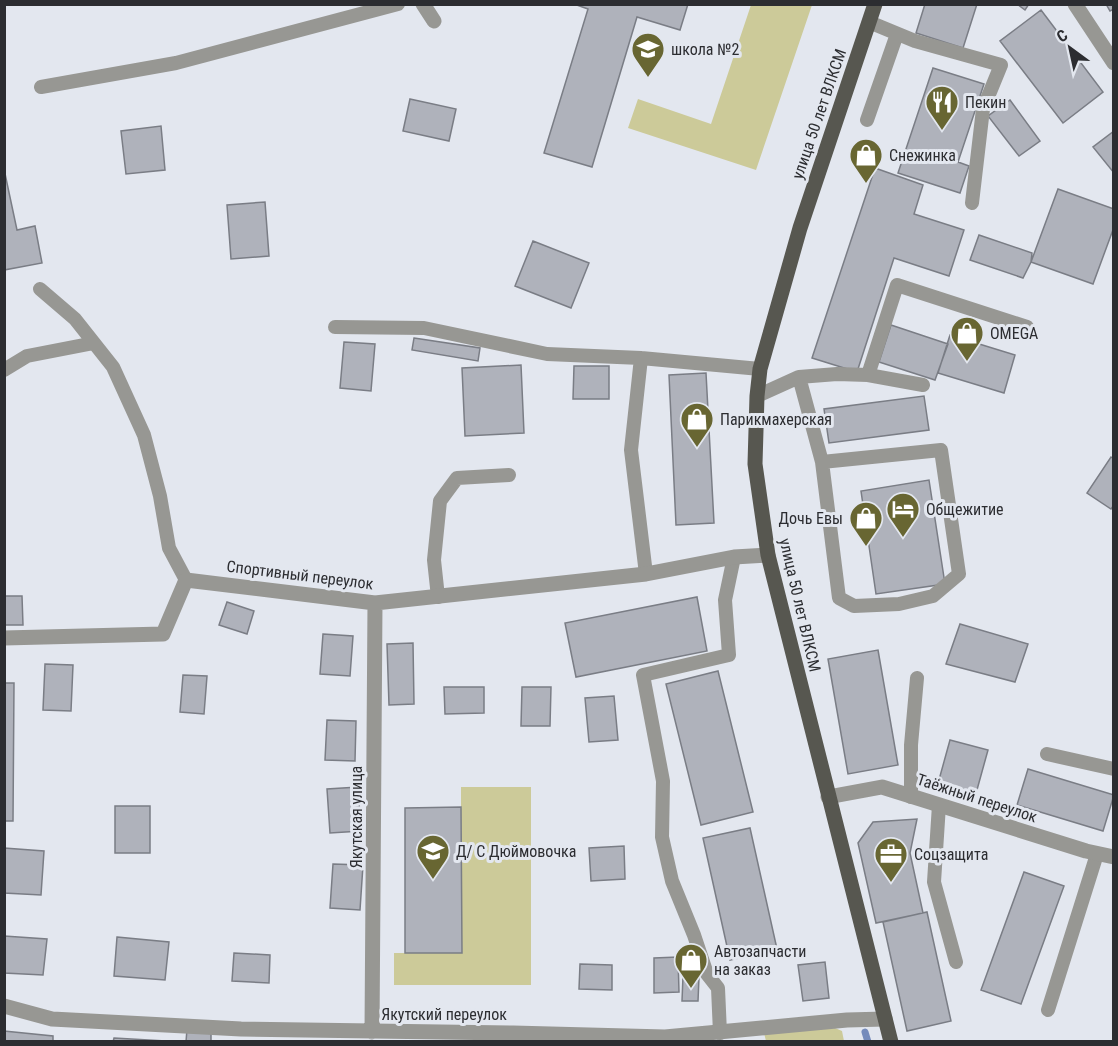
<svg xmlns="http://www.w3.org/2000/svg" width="1118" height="1046" font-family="'Roboto Condensed',sans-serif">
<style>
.green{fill:#ccca99}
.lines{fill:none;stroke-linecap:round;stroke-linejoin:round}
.stream{stroke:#758bbb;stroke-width:7}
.building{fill:#afb2bb;stroke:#7a7d85;stroke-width:1.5}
.service{stroke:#979793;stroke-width:14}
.minor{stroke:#979793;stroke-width:15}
.primary{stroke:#575750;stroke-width:15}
.labels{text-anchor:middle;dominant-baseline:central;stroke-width:6;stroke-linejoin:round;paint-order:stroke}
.poi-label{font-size:16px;fill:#2c2d31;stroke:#e3e7ef;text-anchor:start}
.street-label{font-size:16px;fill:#2c2d31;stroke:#e3e7ef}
</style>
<rect width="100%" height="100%" fill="#e3e7ef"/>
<path class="green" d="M751,5H812L756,170L628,128L638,99L711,124Z
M461,787H531V985H394V953H461Z
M835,1028L842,1031L844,1041H766L764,1033Z"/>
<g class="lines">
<path class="stream" d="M865,1032L868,1042"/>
</g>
<path class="building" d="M574,4H688L680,30L637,17L592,167L544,153L588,9Z
M925,4H977L963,48L916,33Z
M1017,4H1029L1025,10Z
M1106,4H1114V9L1110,11Z
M1041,10L1103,92L1063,123L1000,41Z
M933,68L984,84L958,162L969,166L960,193L898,173Z
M410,99L456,109L449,141L403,131Z
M1010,100L1040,141L1019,156L988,116Z
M161,126L165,170L126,174L121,131Z
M1114,131V173L1093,147Z
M875,168L923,185L914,214L964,230L949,276L894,258L857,372L812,358Z
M4,169L17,230L35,226L42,263L4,270Z
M1058,189L1114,209V227L1093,284L1031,262Z
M265,202L269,256L231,259L227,205Z
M979,235L1032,253L1031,262L1023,278L970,260Z
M533,241L589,263L571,308L515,286Z
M891,325L948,344L935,380L879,362Z
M950,335L1015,355L1004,393L938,373Z
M414,338L480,348L478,361L412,350Z
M344,342L375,344L371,391L340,388Z
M521,365L524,433L465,436L462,368Z
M574,366H609V399H573Z
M706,373L714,523L676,525L669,375Z
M924,396L929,430L829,443L824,409Z
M1111,457L1114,459V505L1111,509L1087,493Z
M929,480L945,584L876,594L861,491Z
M4,596H22L23,625H4Z
M697,597L707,651L576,677L565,623Z
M227,602L254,611L247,634L219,625Z
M960,624L1028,644L1015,682L946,664Z
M323,634L353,636L350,676L320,674Z
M413,643L414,704L389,705L387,644Z
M878,650L898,765L848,774L828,659Z
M45,664L73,665L71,711L43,710Z
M718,671L753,812L701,825L666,684Z
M183,675L207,676L204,714L180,712Z
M4,683H14L13,821H4Z
M444,687H484V713L445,714Z
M522,687H551L550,726H521Z
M614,696L618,740L589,742L585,698Z
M327,720L356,721L355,761L325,760Z
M950,740L988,750L975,797L937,787Z
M1028,769L1114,795L1103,831L1017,805Z
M358,787L361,831L330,833L327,789Z
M115,806H150V853H115Z
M461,807L462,953H405V808Z
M917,819L910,853L923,913L876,923L858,843L873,822Z
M750,828L777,949L730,960L703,838Z
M624,846L625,879L591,881L589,848Z
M4,848L44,851L41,895L4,893Z
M333,864L363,865L360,910L330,908Z
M1024,872L1064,886L1021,1004L981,990Z
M927,912L951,1021L907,1031L883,922Z
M4,936L47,939L43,975L4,973Z
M117,937L169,942L165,980L114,976Z
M234,953L270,955L269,983L232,981Z
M678,957L679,992L654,993V958Z
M825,962L829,998L803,1001L798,965Z
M580,964L612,965V990L579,989Z
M683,976L699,977L698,1001H682Z
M187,1029L211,1030V1042H186Z
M4,1031L53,1036V1042H4Z
M114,1038L166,1041L113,1042Z"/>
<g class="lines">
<path class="service" d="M869,22L915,41L1001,65L983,109L972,203
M41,87L176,63L398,4
M867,120L897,34
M40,289L75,319L113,367L144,435L160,496L169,548L186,580
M335,327L424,328L547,354L641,358L760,369
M641,358L631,450L646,574
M4,370L27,356L94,343
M868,375L897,285L1027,327
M799,377L822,462L839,598L854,606L899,604L933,596L959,574L941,450L822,462
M757,396L799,377L837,374L868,375L923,385
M438,597L434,560L440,501L457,478L509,475
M1047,754L1114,769
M911,797V745L917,678
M939,805L934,882L956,962
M1048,1010L1097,854
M720,1033L718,988L707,974L694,935L672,881L662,837L663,781L643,675L729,655L725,600L734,557"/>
<path class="minor" d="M423,4L434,21
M1075,4L1114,63
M4,638L163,634L186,580L375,603L646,574L734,557L768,555
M828,797L882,787L1086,851L1114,857
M4,1006L52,1019L241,1029L513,1033L665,1037L847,1020L885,1019
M372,1032L375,603"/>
<path class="primary" d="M875,4L800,228L760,369L757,396L755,464L768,555L891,1042"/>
</g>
<defs>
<symbol id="school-pin" viewBox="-11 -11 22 30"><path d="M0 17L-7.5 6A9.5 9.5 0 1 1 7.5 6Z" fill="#686632" stroke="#e3e7ef"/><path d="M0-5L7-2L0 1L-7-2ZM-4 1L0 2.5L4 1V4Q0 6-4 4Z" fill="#fff"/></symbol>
<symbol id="restaurant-pin" viewBox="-11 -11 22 30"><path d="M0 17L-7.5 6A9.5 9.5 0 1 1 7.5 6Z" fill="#686632" stroke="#e3e7ef"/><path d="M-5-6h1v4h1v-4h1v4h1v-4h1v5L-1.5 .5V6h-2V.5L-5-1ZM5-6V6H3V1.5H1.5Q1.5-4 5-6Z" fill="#fff"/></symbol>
<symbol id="shop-pin" viewBox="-11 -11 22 30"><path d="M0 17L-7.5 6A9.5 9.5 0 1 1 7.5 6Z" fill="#686632" stroke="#e3e7ef"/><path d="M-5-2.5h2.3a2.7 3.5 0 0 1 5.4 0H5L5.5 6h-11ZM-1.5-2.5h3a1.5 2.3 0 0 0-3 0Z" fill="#fff"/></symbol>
<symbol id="hotel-pin" viewBox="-11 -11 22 30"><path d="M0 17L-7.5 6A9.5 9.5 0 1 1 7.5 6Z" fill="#686632" stroke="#e3e7ef"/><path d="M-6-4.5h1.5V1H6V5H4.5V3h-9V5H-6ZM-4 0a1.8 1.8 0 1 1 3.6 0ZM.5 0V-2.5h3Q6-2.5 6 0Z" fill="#fff"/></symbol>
<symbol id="office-pin" viewBox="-11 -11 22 30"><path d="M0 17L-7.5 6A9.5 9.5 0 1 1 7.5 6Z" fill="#686632" stroke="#e3e7ef"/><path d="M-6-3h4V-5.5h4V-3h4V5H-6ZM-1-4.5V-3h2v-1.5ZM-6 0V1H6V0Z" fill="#fff"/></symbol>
</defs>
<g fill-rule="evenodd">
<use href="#school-pin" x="629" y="30" width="38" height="52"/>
<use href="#restaurant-pin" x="923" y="83" width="38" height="52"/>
<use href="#shop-pin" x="847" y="136" width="38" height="52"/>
<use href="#shop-pin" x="948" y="314" width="38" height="52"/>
<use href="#shop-pin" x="678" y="400" width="38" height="52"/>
<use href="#hotel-pin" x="884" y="490" width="38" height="52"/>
<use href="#shop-pin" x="847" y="499" width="38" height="52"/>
<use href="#school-pin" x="414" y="832" width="38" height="52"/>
<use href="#office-pin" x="872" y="835" width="38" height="52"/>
<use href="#shop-pin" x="672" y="941" width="38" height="52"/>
</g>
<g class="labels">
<g class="poi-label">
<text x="671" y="49">школа №2</text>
<text x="965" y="102">Пекин</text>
<text x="889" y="155">Снежинка</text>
<text x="990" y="333">OMEGA</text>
<text x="720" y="419">Парикмахерская</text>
<text x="926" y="509">Общежитие</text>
<text x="843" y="518" text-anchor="end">Дочь Евы</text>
<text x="456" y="851">Д/ С Дюймовочка</text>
<text x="914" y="854">Соцзащита</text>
<text x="714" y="951">Автозапчасти<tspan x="714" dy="18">на заказ</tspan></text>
</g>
<g class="street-label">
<text transform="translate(819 114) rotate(-71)">улица 50 лет ВЛКСМ</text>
<text transform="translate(300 575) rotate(7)">Спортивный переулок</text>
<text transform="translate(800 605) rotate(77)">улица 50 лет ВЛКСМ</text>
<text transform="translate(977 798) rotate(18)">Таёжный переулок</text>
<text transform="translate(356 817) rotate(-90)">Якутская улица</text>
<text x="444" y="1014">Якутский переулок</text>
</g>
</g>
<rect width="1118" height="1046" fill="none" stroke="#2c2d31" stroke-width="12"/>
<g transform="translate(1070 48) rotate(327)" stroke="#e3e7ef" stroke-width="4.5" paint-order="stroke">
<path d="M0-4.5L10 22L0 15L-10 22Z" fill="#2c2d31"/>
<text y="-9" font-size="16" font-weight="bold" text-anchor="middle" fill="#2c2d31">С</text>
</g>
</svg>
